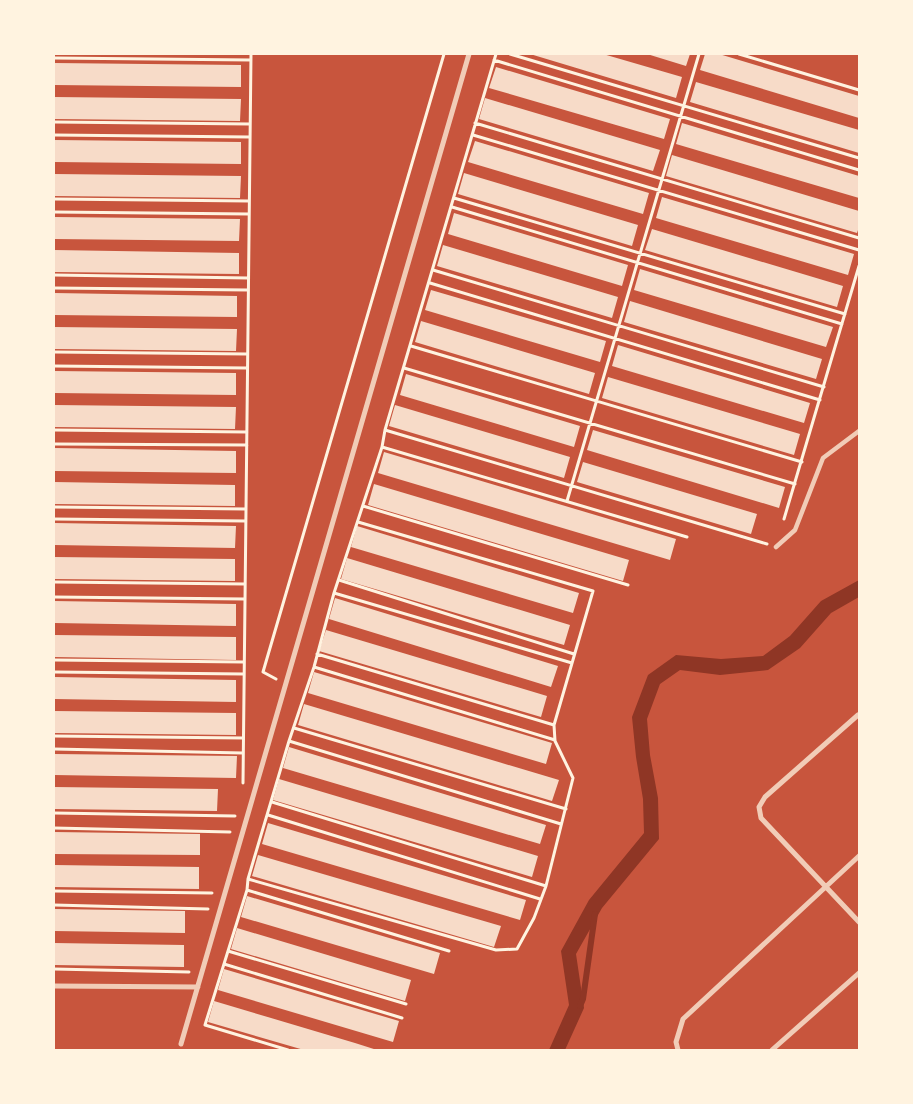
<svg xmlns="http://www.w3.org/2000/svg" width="913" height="1104" font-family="Jost,sans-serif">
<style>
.water{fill:#8f3625}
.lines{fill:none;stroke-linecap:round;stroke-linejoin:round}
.stream{stroke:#8f3625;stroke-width:6}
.building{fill:#f7dbc8}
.path{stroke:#fff3e0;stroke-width:3}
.pedestrian{stroke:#f1ccb7;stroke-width:4.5}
.minor{stroke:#f1ccb7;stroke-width:5}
</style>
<rect width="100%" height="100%" fill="#c8553d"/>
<path class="water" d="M859,580V597L831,613L800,648L768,670L720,675L680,670L660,684L647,719L650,755L658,798L659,839L602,908L576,954L584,1008L565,1050H549L569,1005L561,951L589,900L644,833L643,799L636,757L632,717L648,675L676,655L721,659L763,656L790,636L821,601Z"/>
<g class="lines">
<path class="stream" d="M580,1006L583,999L595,914"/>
</g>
<path class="building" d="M530,54H603L682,77L676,98Z
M647,54H690L686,66Z
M705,54H719L859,96V118L700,70Z
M54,63L241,65V87L54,85Z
M496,67L670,119L664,139L489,88Z
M696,82L859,130V153L690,102Z
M54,97L241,99L240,121L54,119Z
M485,98L660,150L653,171L479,119Z
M682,123L859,176V198L676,144Z
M54,140L241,142V164L54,162Z
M475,141L649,193L643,214L468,162Z
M672,155L859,211V227L857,233L666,176Z
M464,173L638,225L632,246L458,194Z
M54,174L241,176L240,198L54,196Z
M662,197L854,254L848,275L656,218Z
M454,213L628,265L622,286L448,234Z
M54,217L240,219L239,241L54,239Z
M652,229L843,286L837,307L645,250Z
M443,245L618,297L612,318L437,266Z
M54,250L239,253V274L54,272Z
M640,269L833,327L826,347L634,290Z
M431,290L606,341L600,362L425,310Z
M54,293L237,296V317L54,315Z
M630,301L822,359L816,379L624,322Z
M421,321L595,373L589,394L415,342Z
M54,327L237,329L236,351L54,349Z
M618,345L810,403L804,423L612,366Z
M54,371L236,373V395L54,393Z
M406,374L580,426L574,447L400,395Z
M608,377L800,434L794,455L602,398Z
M54,405L236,407L235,429L54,427Z
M395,405L570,457L564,478L389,426Z
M593,430L785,487L779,508L587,450Z
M54,448L236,451V473L54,471Z
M384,452L676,539L670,560L378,473Z
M583,462L757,514L751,534L577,482Z
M54,482L235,485V506L54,504Z
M374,484L629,560L623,581L368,505Z
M54,523L236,526L235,548L54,545Z
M357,526L579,593L573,613L351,547Z
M54,557L235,559V581L54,579Z
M347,558L570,625L564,645L341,579Z
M335,598L558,666L551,687L329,619Z
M54,601L236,604V626L54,623Z
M326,630L547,696L541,717L319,651Z
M54,635L236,637V660L54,657Z
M314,672L552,743L546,764L308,693Z
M54,677L236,680V702L54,699Z
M304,704L559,780L552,801L298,725Z
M54,711L236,713V735L54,733Z
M289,747L546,825L540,844L283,768Z
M54,754L237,756L236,778L54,775Z
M279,779L538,856L532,877L273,800Z
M54,787L218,789L217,811L54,809Z
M268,823L526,900L520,920L262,844Z
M54,832L200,834V855L54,854Z
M258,855L501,926L494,947L252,876Z
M54,865L199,867V889L54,887Z
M247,896L440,953L434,974L241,917Z
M54,909L185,911V933L54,931Z
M237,928L411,980L405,1001L231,949Z
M54,943L184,945V967L54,965Z
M224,969L399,1021L393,1042L218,990Z
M214,1001L355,1043L377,1050H304L208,1022Z"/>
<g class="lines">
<path class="path" d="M510,54L859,158
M739,54L859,90
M54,58L251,60
M494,60L859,170
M54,122L250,124
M475,123L859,238
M54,135L250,137
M473,135L859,250
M454,198L845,314
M54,199L249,201
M452,207L842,324
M54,212L249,214
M433,270L824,387
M54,275L248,278
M430,283L820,400
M54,288L248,290
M411,346L802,462
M54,352L247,354
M54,366L247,368
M404,368L795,484
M54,430L247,432
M385,430L767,544
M54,444L247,445
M382,447L687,537
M567,501L699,54
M363,506L628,585
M54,507L246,509
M54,519L246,521
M784,519L859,266
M339,580L574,654
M54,582L245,584
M334,593L572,663
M54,597L245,599
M317,654L554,725
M54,660L244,662
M314,667L555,740
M54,672L244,674
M276,679L263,672L444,54
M294,728L566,809
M54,736L243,738
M289,741L561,824
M54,749L243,753
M243,783L251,54
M272,802L546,886
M54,813L235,816
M268,815L540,899
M54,828L230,832
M248,879L496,950L517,949L534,918L546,886L573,778L555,741L554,725L593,591L358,522
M247,890L449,951
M54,891L212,893
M54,905L208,909
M228,951L406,1004
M224,964L402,1018
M54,969L189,972
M288,1050L205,1025L247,890L248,879L289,741L314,667L334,593L382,447L385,430L496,54"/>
<path class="pedestrian" d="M776,547L795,530L823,458L859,431"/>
<path class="minor" d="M858,715L765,797L759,807L761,818L859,922
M54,986L198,987
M181,1044L469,54
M678,1050L676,1042L683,1019L859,856
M772,1050L859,973"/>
</g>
<rect width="913" height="1104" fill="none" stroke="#fff3e0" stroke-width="110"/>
</svg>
